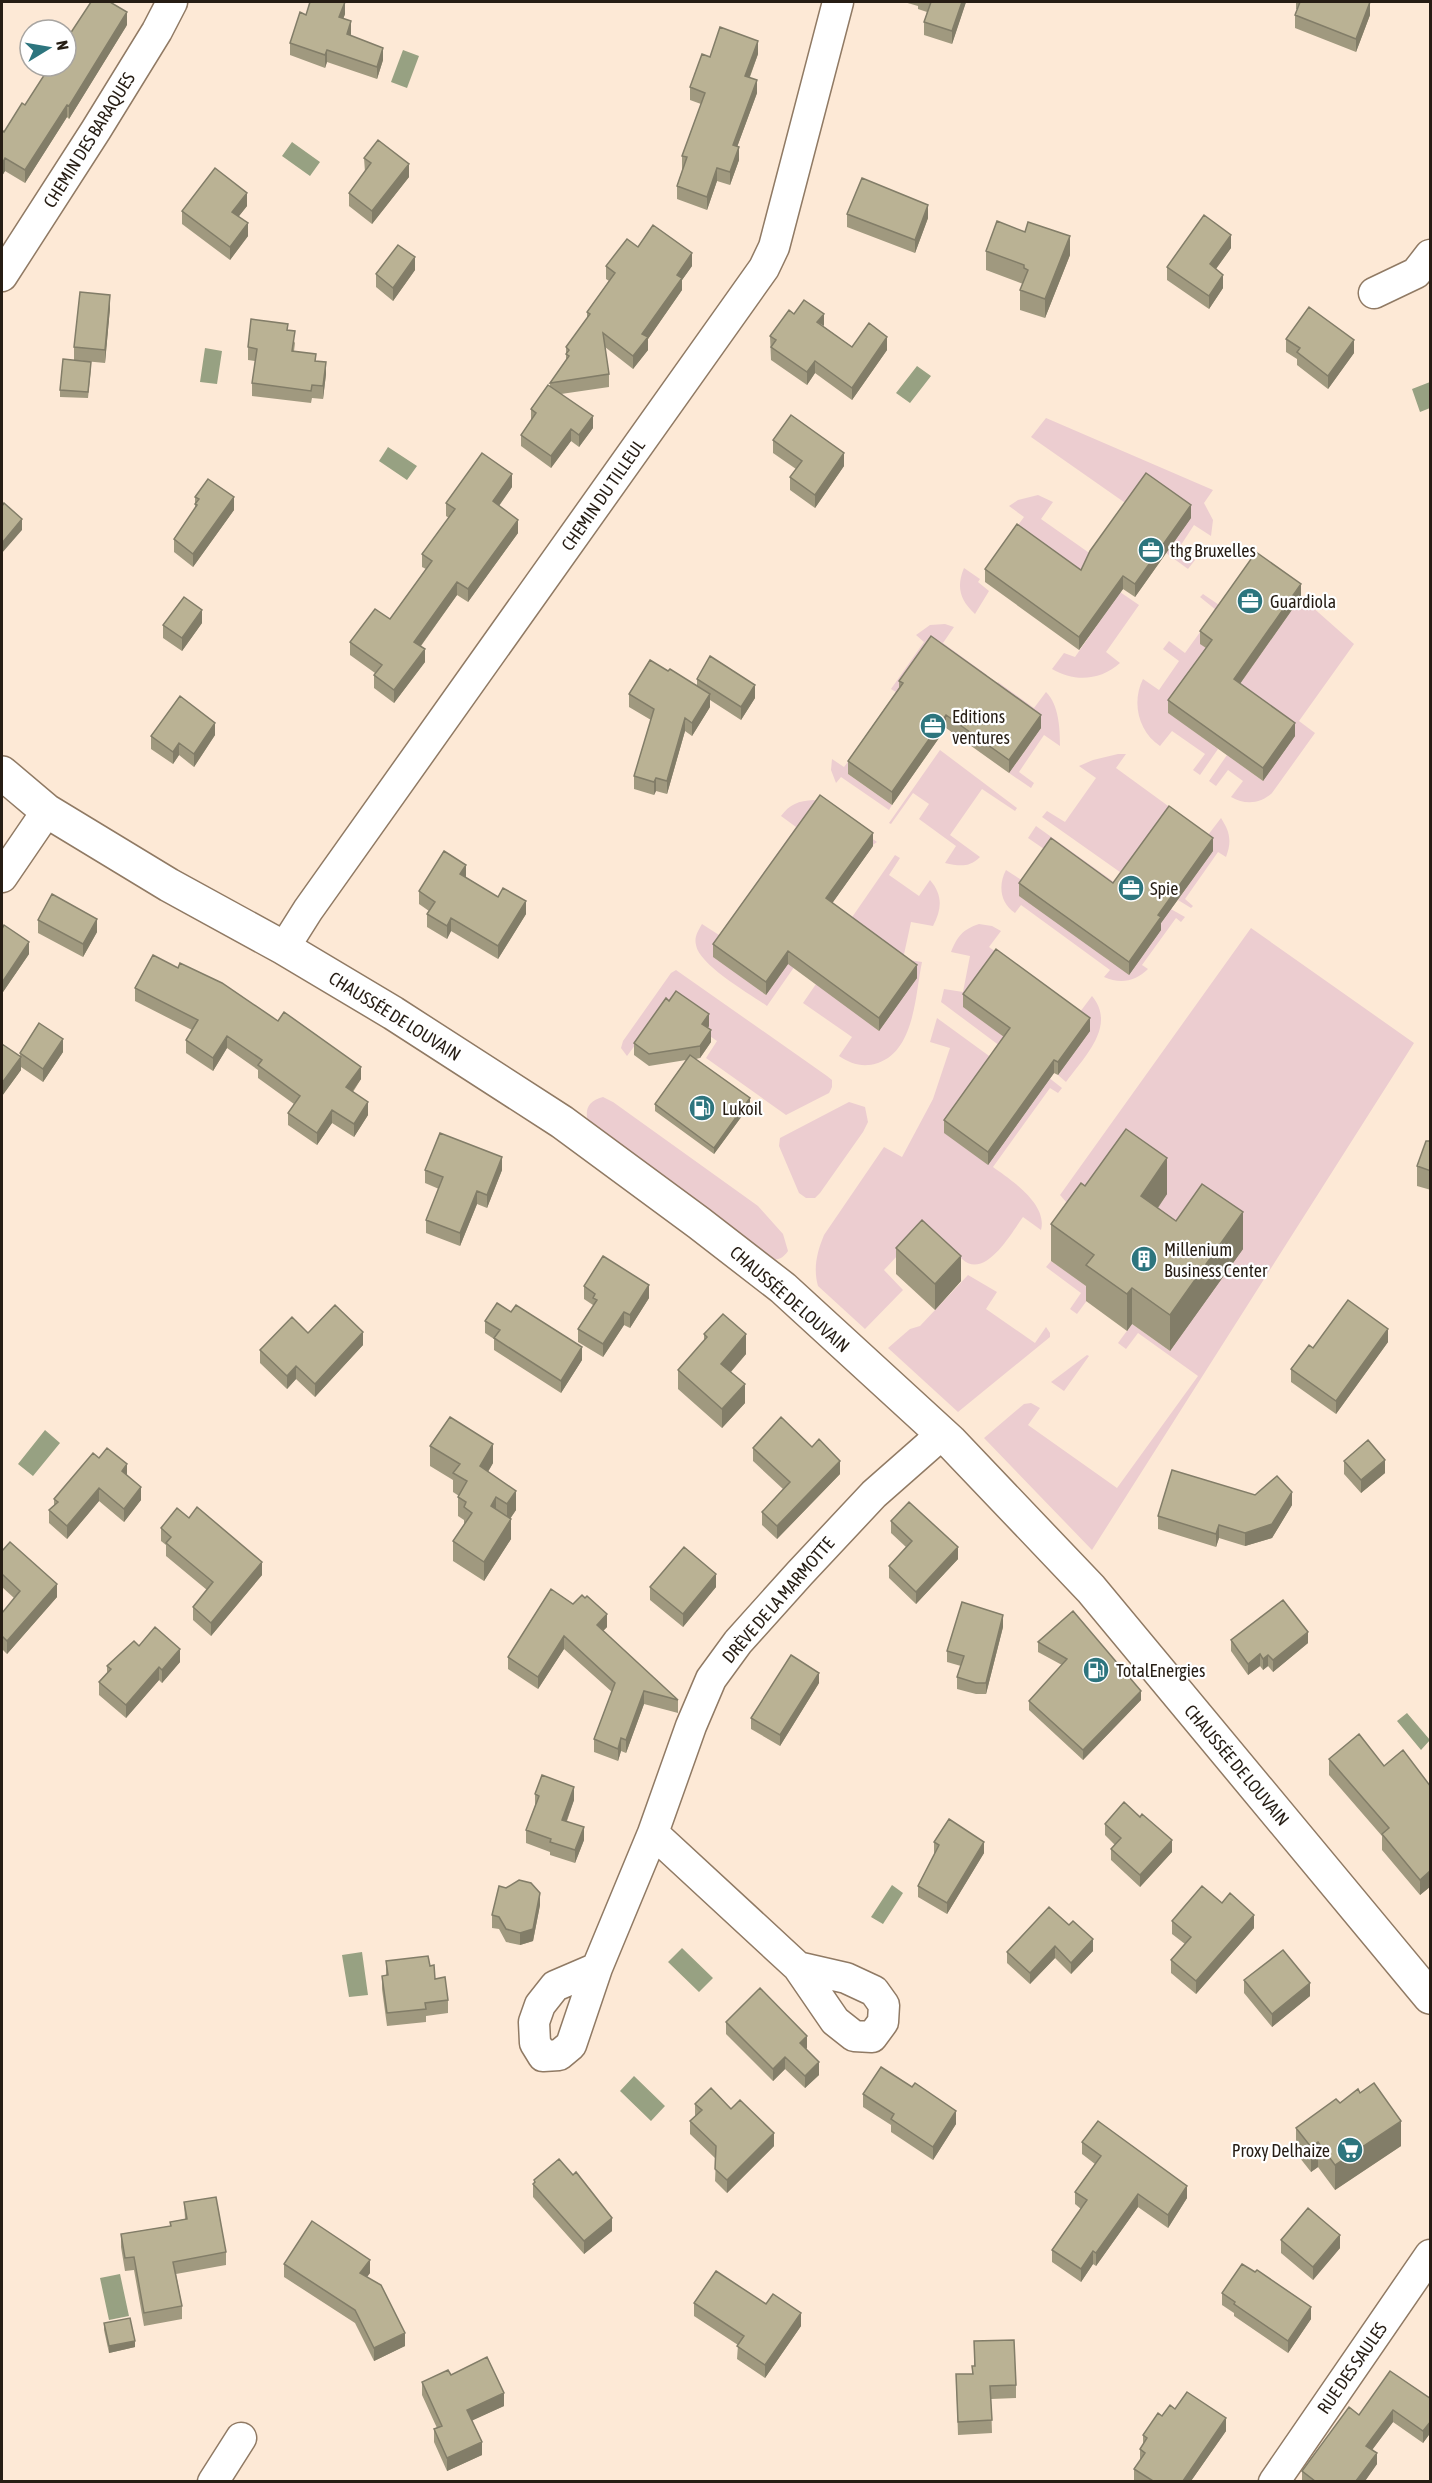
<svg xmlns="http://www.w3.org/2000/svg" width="1432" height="2483" font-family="'Asap Condensed',sans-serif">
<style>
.green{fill:#eccdd0}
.water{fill:#97a182}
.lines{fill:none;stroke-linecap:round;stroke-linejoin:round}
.minor-casing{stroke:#907a64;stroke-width:33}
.major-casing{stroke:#907a64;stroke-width:36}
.minor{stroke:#fff;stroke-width:30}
.major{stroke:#fff;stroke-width:33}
.wall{fill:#a0997f}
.shaded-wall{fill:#827d68}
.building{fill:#bab294;stroke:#827d68;stroke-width:1.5}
.labels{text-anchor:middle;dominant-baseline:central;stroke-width:4.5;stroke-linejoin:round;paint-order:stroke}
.street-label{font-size:18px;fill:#261d14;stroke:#fff}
.poi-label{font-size:18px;fill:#261d14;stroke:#fff;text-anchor:start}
</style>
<rect width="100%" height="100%" fill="#fde9d6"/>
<path class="green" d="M1046,418L1213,490L1204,503L1213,520L1211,536L1194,525L1179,548L1195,560L1188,569L1166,553L1131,507L1031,437Z
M1038,495L1053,502L1041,519L1095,557L1079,581L1012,533L1024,517L1009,506L1018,500Z
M964,568L980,579L978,582L989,591L975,614C960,600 956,587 964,568Z
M1120,592L1139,605L1106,652L1120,663C1100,681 1074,682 1052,669L1064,653L1075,657Z
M1203,594L1225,609L1218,657L1169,713L1218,749L1200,775L1193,770L1205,754L1172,731L1160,746C1139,732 1131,703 1143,679L1159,690L1179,661L1163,649L1169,641L1185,653L1216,610L1200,597Z
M1301,597L1354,644L1299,721L1315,733L1272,793C1260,804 1245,805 1231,797L1243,781L1228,770L1216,786L1209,781L1227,755L1263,781L1226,687L1245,676Z
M945,624L954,627L943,643L987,675L981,685L899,694L891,689L924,642L916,635L930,625Z
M998,682L1034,708L1046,692C1059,705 1060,729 1060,746L1044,735L1019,772L1034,783L1031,788L1009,773L1041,728L991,693Z
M878,722L848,774L892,805L889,810L841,777L836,783L831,770L832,759L844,767Z
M940,750L1017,808L1015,811L982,789L950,835L980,857C969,868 959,866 945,863L956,846L919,819L929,804L913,793L891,824L889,823Z
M1118,754H1126L1116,768L1208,835L1221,818C1230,832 1232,841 1226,857L1218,852L1185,899L1193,906L1191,908L1178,900L1212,851L1127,877L1042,817L1047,811L1065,822L1096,778L1079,766L1093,760Z
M814,800L821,803L877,842L713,956L766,995L791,959L797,963L767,1006C750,994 699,965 696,945C694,937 698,931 702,924L719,935L796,827L781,816C790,804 798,801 814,800Z
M1036,826L1121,887L1156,926L1169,908L1185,917L1181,922L1176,918L1142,965L1148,969C1135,982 1120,984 1104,977L1110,970L1021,905L1015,913C1000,903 998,885 1006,870L1023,881L1044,849L1028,838Z
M895,855L900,858L889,875L919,896L930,880C943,895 942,909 933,926L911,922L903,959L922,962C915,995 915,1050 878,1063C863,1068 851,1064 839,1056L852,1037L803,1003L816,984L880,1030L846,926Z
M979,924L992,926L1001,931L989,947L1080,1012L1092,996C1117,1026 1084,1057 1066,1082L1058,1075L1089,1031L1010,1041L1004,1049L941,1002L944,989L963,992L970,956L951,952C957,937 963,929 979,924Z
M1251,928L1414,1043L1092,1550L984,1438L1024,1404L1031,1403L1040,1408L1028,1425L1117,1488L1198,1376L1138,1333L1126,1349L1118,1343L1132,1324L1170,1351L1242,1248L1176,1257L1081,1219L1060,1195Z
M676,970L827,1076L832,1080V1087L829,1093L786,1115L706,1058L717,1041L665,1005L627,1056L621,1048L623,1041L671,973Z
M937,1018L996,1061L988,1164L1034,1101L1048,1077L1062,1088L1058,1093L1050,1088L993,1167C1011,1180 1048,1204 1041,1230L1023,1217C1012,1232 985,1281 962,1259C951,1249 942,1234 928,1227L914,1238L884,1270L903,1290L865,1329L818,1286C813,1268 817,1252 824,1235L884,1147L902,1157L933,1099L950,1048L930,1042Z
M603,1097L613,1102L758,1206L783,1234L788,1251C783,1258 779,1260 770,1260L589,1125C584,1111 587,1101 603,1097Z
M849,1102L865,1107L868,1122L863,1132L820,1193L815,1198H806L799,1193L779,1146L780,1138Z
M1051,1261L1094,1291L1077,1314L1070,1309L1081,1293L1046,1267Z
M968,1275L997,1292L986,1309L1035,1343L1046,1327L1050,1333V1337L958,1412L888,1348L910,1329L920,1326Z
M1087,1355L1089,1356L1064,1391L1051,1382Z"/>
<path class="water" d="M403,50L419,56L407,88L391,82Z
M292,142L320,162L310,176L282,156Z
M205,348L222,351L217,384L200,382Z
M917,366L931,376L910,403L896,393Z
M1430,382V408L1420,412L1412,389Z
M388,447L417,466L407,480L379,461Z
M45,1430L60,1443L33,1476L18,1464Z
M1407,1713L1430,1740L1421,1750L1397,1721Z
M892,1885L903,1893L883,1924L871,1917Z
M682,1948L713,1978L699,1992L668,1962Z
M362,1952L368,1995L349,1997L342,1955Z
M634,2076L665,2106L651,2121L620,2091Z
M120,2274L129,2316L109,2320L100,2278Z"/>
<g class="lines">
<defs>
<path id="minor" d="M2,276L96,130L157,31L172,2
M1374,293L1416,273L1430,255
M2,877L47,811
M284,948L308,910L764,268L774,247L780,224L838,2
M653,1833L798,1967L846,1978L874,1991L884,2005L883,2022L872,2037L854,2036L835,2021L798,1967
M597,1968L555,1986L540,2005L534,2022L535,2043L543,2056L559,2055L571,2045L597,1968L653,1833L691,1726L711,1679L738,1642L800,1573L874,1494L941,1435
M213,2482L241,2438
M1274,2482L1430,2255"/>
<path id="major" d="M2,773L47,811L169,885L284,948L393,1013L562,1122L699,1223L783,1288L950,1441L1091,1589L1430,1997"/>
</defs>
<use href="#minor" class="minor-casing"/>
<use href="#major" class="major-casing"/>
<use href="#minor" class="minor"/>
<use href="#major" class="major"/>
</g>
<path class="wall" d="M904,2H966L952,44L924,35V22L927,12L918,9V6Z
M1296,2H1367L1370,15L1356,52L1295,28V15L1297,9H1296Z
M345,14L343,19L351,34V36L383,60L377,79L327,62L325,68L290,55V43L306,15Z
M127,25L69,119L67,117L25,183L5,171L2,176V130L4,132L25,105Z
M758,54L750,77L757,93L737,147L739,160L730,185L717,181L707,210L677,199V186L683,169H682V156L701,104L690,100V87L710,57Z
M364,158L409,177L372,224L349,206V193L365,172Z
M247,206L238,217L248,236L230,260L182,224V211Z
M847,214L928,218L915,253L847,227Z
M638,247L692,266L682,280V290L648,339V350L633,369L605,347L609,374V387L561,394L593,428L579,447L571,441L551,468L521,446V435L531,420V409L550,386V383L566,360V347L587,318V312L609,281L606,279V266Z
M1231,248L1216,269L1223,288L1209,309L1167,280V267Z
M986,251L1070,255L1045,318L1020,310V290L1023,284L986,270Z
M415,270L393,301L376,287V274Z
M110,308L105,363L74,360V347Z
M794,314L824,327L852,347L887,350L852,400L815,373L807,385L771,360L770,336Z
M288,330L295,343L294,351L316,361L326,374L323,399L312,398L311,403L252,396V383L255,361L248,360V347Z
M1286,339L1354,353L1328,389L1297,365V359L1286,352Z
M91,368L88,398L60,397V390Z
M773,440L844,466L815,508L790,490V477L796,469L773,453Z
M512,487L499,506L518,533L468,602L457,595L421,646L425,662L394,703L374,688V675L375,673L350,655V642L390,619L426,569L422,567V554L449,518L446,516V503Z
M195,497L234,510L193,567L174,552V539L195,509Z
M1191,518L1135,597L1123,589L1079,650L985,582V569L1081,570Z
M1301,597L1240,684L1295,736L1263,781L1168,713V700L1206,648L1200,644V631Z
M202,623L182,651L163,638V625Z
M668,671L697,685V679L755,698L741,720L710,700V707L692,736L685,731L667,794L656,791L654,795L634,789V776L651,720L629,707V694Z
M899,681L1041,728L1009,773L946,728L892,805L848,774V761L899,688Z
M215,735L194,767L179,755L173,764L151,749V736Z
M873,846L832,903L917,978L879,1031L788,964L766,995L713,957V944Z
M1213,851L1161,923V930L1129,975L1019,896V883H1113Z
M466,878L526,914L498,959L451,931L447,939L427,927V914L429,911L419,904V891Z
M38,920L97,932L83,957L38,933Z
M2,929L29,954L3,992H2Z
M135,988L361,1079L353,1092L368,1115L354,1137L332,1123L317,1145L288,1125V1113L294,1104L258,1078V1070L227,1048L213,1071L186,1053V1040L192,1030L135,1001Z
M963,994L1090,1031L1058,1075L1054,1073L988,1165L944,1133V1120L1004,1037L963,1007Z
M669,1001L709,1026L708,1028L711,1042L700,1058L696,1059L750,1105L714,1154L655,1111V1104L686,1060L649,1066L634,1055V1043Z
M2,1044L20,1056V1053L63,1052L43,1082L21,1067V1070L2,1096Z
M1430,1142L1431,1190L1417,1186V1166Z
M425,1170H502L487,1208L477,1204L460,1246L426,1233V1220L439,1189L425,1183Z
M1085,1186L1167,1194L1158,1208L1176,1221L1243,1249L1170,1351L1132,1324L1127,1331L1086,1301V1286L1051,1261V1224Z
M896,1248L961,1281L935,1310L896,1274Z
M584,1286L649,1298L630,1328L624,1325L603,1357L578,1342V1329L593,1306V1305L584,1299Z
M485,1321L582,1360L561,1393L494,1350V1339L485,1333Z
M308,1333L363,1345L315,1397L296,1379L287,1389L260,1363V1350Z
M704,1334L746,1354L731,1372L745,1403L722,1428L678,1389V1370L704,1341Z
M1388,1342L1336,1414L1291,1382V1369L1313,1348Z
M430,1446L493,1463L488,1472L516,1510L510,1519L511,1539L484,1581L453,1561V1541L464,1525V1520L458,1516V1497L459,1496L453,1492V1480L430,1466Z
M753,1448L840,1474L777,1539L762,1525V1512L783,1489L753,1461Z
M99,1458L127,1476L141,1500L124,1522L99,1501L67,1539L49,1523V1510L54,1506V1499Z
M1344,1461L1385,1473L1361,1493L1344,1474Z
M1292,1505L1272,1538L1245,1546L1219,1538L1216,1547L1158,1529V1516Z
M189,1518L262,1575L211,1636L193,1620V1607L207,1590L166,1556V1545L161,1541V1528Z
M891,1521L958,1559L916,1604L889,1578V1566L906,1547L891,1533Z
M2,1551L57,1597L7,1654L2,1649V1613L14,1598L2,1587Z
M650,1587H716L683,1627L650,1600Z
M551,1589L607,1627L603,1631L678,1700V1713L644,1704L626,1753L621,1751L618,1761L594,1752V1739L612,1692L564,1649L538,1689L508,1669V1657Z
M1003,1627L986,1694H976L957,1689V1677L961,1666L947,1662V1651Z
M1231,1640L1308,1643L1273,1672L1268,1666L1263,1670L1260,1666L1248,1675L1231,1651Z
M1038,1642L1141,1700L1083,1760L1029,1710V1701L1062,1665L1038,1652Z
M139,1646L180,1662L162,1683L159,1680L126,1718L99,1695V1682L107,1673V1666Z
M819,1683L780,1746L751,1729V1718Z
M1329,1759L1384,1766L1431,1787V1886L1420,1895L1382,1850V1836L1329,1775Z
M535,1794L574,1800L567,1821L584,1840L575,1863L550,1855V1852L526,1843V1830L535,1806Z
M1105,1824L1172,1852L1140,1887L1111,1860V1849L1115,1845L1105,1835Z
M934,1842L984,1853L947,1914L918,1897V1886L935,1854H934Z
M506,1888L540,1905L533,1941L520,1945L506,1942L499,1929L492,1928V1915Z
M1222,1903L1254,1928L1196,1994L1171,1973V1960L1185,1944L1172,1934V1921Z
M1049,1907L1093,1951L1071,1974L1055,1958L1030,1984L1007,1963V1952Z
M386,1961L430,1966L435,1979L448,2000V2013L426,2016V2022L387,2026L382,1989V1976L386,1975Z
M1244,1980L1310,1996L1272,2027L1244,1993Z
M726,2022L807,2048L806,2049L819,2075L805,2088L785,2069L773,2081L726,2034Z
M863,2094L956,2124L933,2160L891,2132V2125L863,2107Z
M1340,2103L1401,2146L1335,2190L1318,2167L1311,2172L1296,2153V2128Z
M695,2104L731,2109L774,2146L727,2193L715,2181L716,2159L690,2134V2121L695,2117Z
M1082,2142L1187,2198L1168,2228L1138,2207L1096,2266L1093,2264L1081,2282L1052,2262V2250L1081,2209L1075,2204V2192L1095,2164L1082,2154Z
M573,2175L612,2231L584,2254L533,2197V2184L534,2183V2180Z
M184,2202L226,2252V2265L176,2274L182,2306V2319L144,2326L134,2270L125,2271L121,2247V2234L170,2226V2222L185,2219Z
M1281,2240L1340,2248L1313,2280L1281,2253Z
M284,2264L370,2273L367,2277L405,2346L374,2361L355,2323L284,2277Z
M1222,2293L1311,2319L1288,2353L1234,2316V2313L1222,2305Z
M694,2303L801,2326L765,2378L737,2359L738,2345L694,2316Z
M104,2323L135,2347L109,2353L104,2330Z
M974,2341L1016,2385V2398L991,2399L992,2433L958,2435L956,2374H972V2366H974Z
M451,2375L504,2406L472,2420L482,2455L447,2471L434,2442V2429L437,2428L422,2395V2382Z
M1431,2399V2432L1423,2443L1393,2422L1372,2450L1377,2464L1365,2481H1302V2471L1359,2415Z
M1162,2416L1226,2431L1191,2481H1134V2469L1140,2461V2449L1143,2444V2435Z"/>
<path class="shaded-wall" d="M345,2V14L339,30V17Z
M962,2H966L952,44V31Z
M1370,2V15L1356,52V39Z
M127,12V25L69,119V106Z
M351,21V34L347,47V34Z
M758,41V54L745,89V76Z
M383,48V60L377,79V67Z
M327,50V62L325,68V55Z
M757,80V93L733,158V145Z
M67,105V117L25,183V170Z
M739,147V160L730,185V172Z
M5,158V171L2,176V164Z
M409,164V177L372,224V211Z
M717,168V181L707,210V197Z
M247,193V206L232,225V212Z
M928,205V218L915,253V240Z
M248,223V236L230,260V247Z
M1231,235V248L1210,277V264Z
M1070,236V255L1045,318V299Z
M692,253V266L682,280V290L648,339V350L633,369V356L642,334L677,275Z
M415,257V270L393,301V288Z
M1223,275V288L1209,309V296Z
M110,295V308L105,363V350Z
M824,314V326L817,322Z
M887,337V350L852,400V388Z
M1354,340V353L1328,389V376Z
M815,361V373L807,385V372Z
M326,362V374L323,399V386Z
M593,416V428L579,447V435Z
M571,429V441L551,468V456Z
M844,453V466L815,508V495Z
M512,474V487L493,514V501Z
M234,497V510L193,567V554Z
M1191,505V518L1135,597V584Z
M22,519V530L2,553V543Z
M518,520V533L468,602V589Z
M1123,576V589L1079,650V637Z
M457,582V595L414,655V642Z
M1301,584V597L1234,692V679Z
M202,610V623L182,651V638Z
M425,649V662L394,703V690Z
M755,685V698L741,720V707Z
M710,694V707L692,736V723Z
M946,715V728L892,805V792Z
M1041,715V728L1009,773V760Z
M685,718V731L667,794V781Z
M215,723V735L194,767V754Z
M1295,723V736L1263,781V768Z
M179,743V755L173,764V752Z
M656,778V791L654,795V782Z
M873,833V846L826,912V898Z
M1213,838V851L1161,923V930L1129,975V962L1158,915Z
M466,865V878L460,874Z
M526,901V914L498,959V946Z
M451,918V931L447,939V926Z
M97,919V932L83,957V944Z
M29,942V954L3,992V981Z
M788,951V964L766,995V982Z
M917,965V978L879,1031V1018Z
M709,1014V1026L702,1036V1024Z
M1090,1018V1031L1058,1075V1062Z
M711,1030V1042L700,1058V1046Z
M227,1036V1048L213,1071V1058Z
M63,1039V1052L43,1082V1069Z
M21,1057V1070L2,1096V1083Z
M1054,1060V1073L988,1165V1152Z
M361,1067V1079L346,1100V1087Z
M750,1098V1105L714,1154V1148Z
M368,1102V1115L354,1137V1124Z
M332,1110V1123L317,1145V1133Z
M502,1157V1170L487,1208V1195Z
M1167,1158V1194L1141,1232V1196Z
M477,1191V1204L460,1246V1233Z
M1243,1212V1249L1170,1351V1315Z
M961,1256V1281L935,1310V1284Z
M649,1285V1298L630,1328V1315Z
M1132,1288V1324L1127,1331V1294Z
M624,1312V1325L603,1357V1344Z
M1388,1329V1342L1336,1414V1401Z
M363,1332V1345L315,1397V1384Z
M746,1334V1354L721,1383V1364Z
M582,1347V1360L561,1393V1381Z
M296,1366V1379L287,1389V1376Z
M745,1384V1403L722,1428V1409Z
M493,1444V1463L480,1485V1466Z
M1385,1460V1473L1361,1493V1480Z
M840,1461V1474L777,1539V1526Z
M127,1464V1477L122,1471Z
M141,1487V1500L124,1522V1509Z
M99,1488V1501L67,1539V1526Z
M516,1491V1510L507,1523V1504Z
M1292,1492V1505L1272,1538L1245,1546V1533Z
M496,1497V1517L491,1506Z
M511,1519V1539L484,1581V1562Z
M1219,1525V1538L1216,1547V1534Z
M958,1547V1559L916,1604V1592Z
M262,1562V1575L211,1636V1623Z
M716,1574V1587L683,1627V1614Z
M57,1584V1597L7,1654V1641Z
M607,1614V1627L597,1637V1625Z
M1003,1615V1627L986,1694V1683Z
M1308,1632V1643L1273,1672V1660Z
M564,1636V1649L538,1689V1677Z
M180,1649V1662L162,1683V1670Z
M1260,1654V1666L1248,1675V1664Z
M1268,1655V1666L1263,1670V1659Z
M159,1667V1680L126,1718V1705Z
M819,1673V1683L780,1746V1735Z
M644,1691V1704L626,1753V1740Z
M1141,1691V1700L1083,1760V1750Z
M621,1738V1751L618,1761V1749Z
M574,1787V1800L562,1833V1820Z
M584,1827V1840L575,1863V1850Z
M1172,1840V1852L1140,1887V1875Z
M984,1842V1853L947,1914V1903Z
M1431,1870V1886L1420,1895V1880Z
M540,1893V1905L533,1941L520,1945V1933Z
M1254,1915V1928L1196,1994V1981Z
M1093,1939V1951L1071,1974V1963Z
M1055,1946V1958L1030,1984V1973Z
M1310,1983V1996L1272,2027V2014Z
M807,2036V2048L800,2055V2043Z
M785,2057V2069L773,2081V2069Z
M819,2062V2075L805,2088V2076Z
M956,2111V2124L933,2160V2147Z
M1401,2121V2146L1335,2190V2165Z
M774,2133V2146L727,2193V2180Z
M1318,2142V2167L1311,2172V2147Z
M1187,2186V2198L1168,2228V2215Z
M1138,2194V2207L1096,2266V2253Z
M612,2218V2231L584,2254V2241Z
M1340,2235V2248L1313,2280V2267Z
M1093,2251V2264L1081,2282V2269Z
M370,2260V2273L360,2286V2273Z
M1311,2307V2319L1288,2353V2341Z
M801,2313V2326L765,2378V2365Z
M405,2333V2346L374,2361V2348Z
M135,2341V2347L109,2353V2346Z
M504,2393V2406L467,2423V2410Z
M1393,2410V2422L1366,2458V2446Z
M1226,2418V2431L1191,2481H1183Z
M1431,2421V2432L1423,2443V2431Z
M482,2442V2455L447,2471V2458Z
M1377,2453V2464L1365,2481H1356Z"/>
<path class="building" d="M91,2H110L127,12L69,106L67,105L25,170L5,158L2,164V130L4,132L22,103L25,105L50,66H66V40Z
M310,2H345L339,17L351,21L347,34L383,48L377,67L327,50L325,55L290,43L300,12L306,15Z
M931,2H962L952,31L924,22Z
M1300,2H1370L1356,39L1295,15Z
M720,27L758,41L745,76L757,80L733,145L739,147L730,172L717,168L707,197L677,186L687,157L682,156L705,93L690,87L702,54L710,57Z
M378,140L409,164L372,211L349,193L371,163L364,158Z
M215,168L247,193L232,212L248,223L230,247L182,211Z
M862,178L928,205L915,240L847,214Z
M1204,215L1231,235L1210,264L1223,275L1209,296L1167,267Z
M997,221L1025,232L1028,222L1070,236L1045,299L1020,290L1028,270L1024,268V265L986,251Z
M653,225L692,253L677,275L682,278L642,334L648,337L633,356L603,333L609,374L550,383L569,356L566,354L569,350L566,347L590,314L587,312L615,273L606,266L627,239L638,247Z
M398,245L415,257L393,288L376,274Z
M80,292L110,295L105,350L74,347Z
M804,300L824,314L817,322L852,347L869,323L887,337L852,388L815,361L807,372L771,347L776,340L770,336L789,310L794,314Z
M1309,307L1354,340L1328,376L1297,352L1300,348L1286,339Z
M251,319L288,324L287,330L295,331L292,351L316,354L315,361L326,362L323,386L312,385L311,391L252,383L257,349L248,347Z
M63,359L91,362L88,392L60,390Z
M548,385L593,416L579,435L571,429L551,456L521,435L536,413L531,409Z
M791,415L844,453L815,495L790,477L802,461L773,440Z
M482,453L512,474L493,501L518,520L468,589L457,582L414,642L425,649L394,690L374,675L382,665L350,642L375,609L390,619L432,561L422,554L455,509L446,503Z
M1146,473L1191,505L1135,584L1123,576L1079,637L985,569L1017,524L1081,570L1090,551Z
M208,479L234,497L193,554L174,539L197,505L195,504L199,499L195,497Z
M4,503L22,519L2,543V506Z
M1256,552L1301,584L1234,679L1295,723L1263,768L1168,700L1212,640L1200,631Z
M184,597L202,610L182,638L163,625Z
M931,636L1041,715L1009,760L946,715L892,792L848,761L903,683L899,681Z
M710,656L755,685L741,707L697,679Z
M650,660L668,671L670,669L710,694L692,723L685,718L667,781L656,778L654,782L634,776L654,709L629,694Z
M180,696L215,723L194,754L179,743L173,752L151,736Z
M820,795L873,833L826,898L917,965L879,1018L788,951L766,982L713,944Z
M1169,806L1213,838L1158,915L1161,917L1129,962L1019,883L1051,838L1113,883Z
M444,851L466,865L460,874L498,897L503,888L526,901L498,946L451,918L447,926L427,914L435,902L419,891Z
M52,894L97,919L83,944L38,920Z
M4,925L29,942L3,981L2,980V929Z
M996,949L1090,1018L1058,1062L1054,1060L988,1152L944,1120L1010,1028L963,994Z
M153,955L178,968L180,963L222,983L278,1021L284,1012L361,1067L346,1087L368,1102L354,1124L332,1110L317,1133L288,1113L300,1096L258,1065L262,1060L227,1036L213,1058L186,1040L198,1020L135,988Z
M676,991L709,1014L702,1024L711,1030L700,1046L649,1054L634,1043L666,998L669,1001Z
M39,1023L63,1039L43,1069L20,1053Z
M2,1044L21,1057L2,1083Z
M690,1055L750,1098L714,1148L655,1104Z
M1126,1129L1167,1158L1141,1196L1176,1221L1202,1184L1243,1212L1170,1315L1132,1288L1127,1294L1086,1265L1094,1255L1051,1224L1081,1183L1085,1186Z
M440,1133L502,1157L487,1195L477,1191L460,1233L426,1220L443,1177L425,1170Z
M1426,1141H1431V1171L1417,1166Z
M922,1220L961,1256L935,1284L896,1248Z
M603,1256L649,1285L630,1315L624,1312L603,1344L578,1329L597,1300L593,1298L595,1294L584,1286Z
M1348,1300L1388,1329L1336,1401L1291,1369L1309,1345L1313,1348Z
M497,1303L511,1312L516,1305L582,1347L561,1381L494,1338L500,1330L485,1321Z
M335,1305L363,1332L315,1384L296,1366L287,1376L260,1350L292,1317L308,1333Z
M723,1314L746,1334L721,1364L745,1384L722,1409L678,1370L707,1337L704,1334Z
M450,1417L493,1444L480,1466L516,1491L507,1504L496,1497L491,1506L511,1519L484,1562L453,1541L472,1513L464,1507L466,1502L458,1497L467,1481L453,1473L460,1464L430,1446Z
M781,1417L812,1447L819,1439L840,1461L777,1526L762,1512L790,1482L753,1448Z
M1368,1440L1385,1460L1361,1480L1344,1461Z
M107,1448L127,1464L122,1471L141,1487L124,1509L99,1488L67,1526L49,1510L58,1502L54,1499L93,1453L99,1458Z
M1172,1470L1255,1495L1277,1476L1292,1492L1272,1524L1245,1533L1219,1525L1216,1534L1158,1516Z
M909,1502L958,1547L916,1592L889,1566L912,1541L891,1521Z
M197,1507L262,1562L211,1623L193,1607L213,1582L166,1543L171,1537L161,1528L177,1508L189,1518Z
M10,1542L57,1584L7,1641L2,1636V1613L20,1591L2,1574V1551Z
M684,1547L716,1574L683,1614L650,1587Z
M551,1589L573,1604L582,1595L585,1598L587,1596L607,1614L597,1625L678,1700L644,1691L626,1740L621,1738L618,1749L594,1739L615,1683L564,1636L538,1677L508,1657Z
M1283,1600L1308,1632L1273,1660L1268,1655L1263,1659L1260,1654L1248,1664L1231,1640Z
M962,1602L1003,1615L986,1683H976L957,1677L964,1656L947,1651Z
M1073,1611L1141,1691L1083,1750L1029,1701L1067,1659L1038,1642Z
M155,1627L180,1649L162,1670L159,1667L126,1705L99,1682L111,1669L107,1666L134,1641L139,1646Z
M791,1655L819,1673L780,1735L751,1718Z
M1359,1734L1384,1766L1403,1750L1431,1787V1870L1420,1880L1382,1834L1389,1828L1329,1759Z
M542,1775L574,1787L562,1820L584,1827L575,1850L550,1842L551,1839L526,1830L539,1796L535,1794Z
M1124,1802L1140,1817L1142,1814L1172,1840L1140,1875L1111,1849L1121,1838L1105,1824Z
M949,1819L984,1842L947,1903L918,1886L939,1845L934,1842Z
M519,1880L531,1883L540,1893L533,1929L520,1933L506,1929L499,1917L492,1915L499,1886L506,1888Z
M1202,1886L1222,1903L1230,1893L1254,1915L1196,1981L1171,1960L1191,1937L1172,1921Z
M1049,1907L1069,1925L1073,1921L1093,1939L1071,1963L1055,1946L1030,1973L1007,1952Z
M1283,1950L1310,1983L1272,2014L1244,1980Z
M428,1956L430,1966L434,1965L435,1979L445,1977L448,2000L425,2003L426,2009L387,2013L382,1976L388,1975L386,1961Z
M760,1988L807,2036L800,2043L819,2062L805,2076L785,2057L773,2069L726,2022Z
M881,2067L912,2087L915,2083L956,2111L933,2147L891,2119L894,2114L863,2094Z
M1374,2083L1401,2121L1335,2165L1318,2142L1311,2147L1296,2128L1336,2099L1340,2103L1358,2089L1360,2093Z
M711,2088L731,2109L740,2100L774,2133L727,2180L715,2169L716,2146L690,2121L702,2110L695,2104Z
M1098,2121L1187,2186L1168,2215L1138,2194L1096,2253L1093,2251L1081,2269L1052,2250L1087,2200L1075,2192L1101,2156L1082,2142Z
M559,2159L573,2175L576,2172L612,2218L584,2241L533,2184L535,2182L534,2180Z
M216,2197L226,2252L173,2262L182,2306L144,2313L134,2257L125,2258L121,2234L171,2226L170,2222L187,2219L184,2202Z
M1308,2208L1340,2235L1313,2267L1281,2240Z
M312,2221L370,2260L360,2273L381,2285L405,2333L374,2348L355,2310L284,2264Z
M1242,2264L1255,2272L1257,2270L1311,2307L1288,2341L1234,2304L1235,2302L1222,2293Z
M716,2271L766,2304L773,2294L801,2313L765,2365L737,2346L744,2336L694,2303Z
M130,2318L135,2341L109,2346L104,2323Z
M1014,2340L1016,2385L990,2386L992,2420L958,2422L956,2374H973L972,2366H975L974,2341Z
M487,2357L504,2393L467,2410L482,2442L447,2458L434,2429L442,2426L422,2382L448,2370L451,2375Z
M1390,2371L1431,2399V2421L1423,2431L1393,2410L1366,2446L1377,2453L1356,2481H1315L1302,2471L1349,2407L1359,2415Z
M1187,2392L1226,2418L1183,2481H1153L1134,2469L1145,2453L1140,2449L1147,2438L1143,2435L1158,2413L1162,2416L1170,2405L1175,2409Z"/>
<defs>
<symbol id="office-disc" viewBox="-11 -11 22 22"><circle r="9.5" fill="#2d757e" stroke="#fff"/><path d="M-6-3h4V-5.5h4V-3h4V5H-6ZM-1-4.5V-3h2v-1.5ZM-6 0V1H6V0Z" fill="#fff"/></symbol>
<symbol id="fuel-disc" viewBox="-11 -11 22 22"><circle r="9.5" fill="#2d757e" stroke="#fff"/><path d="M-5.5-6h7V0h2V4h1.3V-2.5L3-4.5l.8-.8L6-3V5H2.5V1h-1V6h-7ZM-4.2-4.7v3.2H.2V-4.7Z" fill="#fff"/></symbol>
<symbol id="building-disc" viewBox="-11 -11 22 22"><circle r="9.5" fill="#2d757e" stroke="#fff"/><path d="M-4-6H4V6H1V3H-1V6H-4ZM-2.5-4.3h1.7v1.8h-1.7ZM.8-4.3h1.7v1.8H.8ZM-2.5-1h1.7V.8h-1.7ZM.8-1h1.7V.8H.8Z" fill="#fff"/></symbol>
<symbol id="supermarket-disc" viewBox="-11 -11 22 22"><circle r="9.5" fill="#2d757e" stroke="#fff"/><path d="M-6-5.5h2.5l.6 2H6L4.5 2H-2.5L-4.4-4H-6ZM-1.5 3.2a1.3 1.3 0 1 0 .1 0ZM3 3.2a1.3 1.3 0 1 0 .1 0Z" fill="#fff"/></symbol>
</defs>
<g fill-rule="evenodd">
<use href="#office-disc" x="1136" y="535" width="30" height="30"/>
<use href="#office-disc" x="1235" y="586" width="30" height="30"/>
<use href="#office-disc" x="918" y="711" width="30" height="30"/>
<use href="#office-disc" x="1116" y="873" width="30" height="30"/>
<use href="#fuel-disc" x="687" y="1093" width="30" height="30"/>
<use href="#building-disc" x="1129" y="1244" width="30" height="30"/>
<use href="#fuel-disc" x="1081" y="1655" width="30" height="30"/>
<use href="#supermarket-disc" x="1335" y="2135" width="30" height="30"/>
</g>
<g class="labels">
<g class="street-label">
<text transform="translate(89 140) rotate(-58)">CHEMIN DES BARAQUES</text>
<text transform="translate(603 495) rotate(-55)">CHEMIN DU TILLEUL</text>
<text transform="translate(395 1016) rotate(32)">CHAUSSÉE DE LOUVAIN</text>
<text transform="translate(790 1299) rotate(41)">CHAUSSÉE DE LOUVAIN</text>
<text transform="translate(778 1600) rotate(-49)">DRÈVE DE LA MARMOTTE</text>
<text transform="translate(1237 1765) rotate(50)">CHAUSSÉE DE LOUVAIN</text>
<text transform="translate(1352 2368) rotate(-55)">RUE DES SAULES</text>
</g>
<g class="poi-label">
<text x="1170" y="550">thg Bruxelles</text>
<text x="1270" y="601">Guardiola</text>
<text x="952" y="716">Editions<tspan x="952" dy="21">ventures</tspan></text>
<text x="1150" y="888">Spie</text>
<text x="722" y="1108">Lukoil</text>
<text x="1164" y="1249">Millenium<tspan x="1164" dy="21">Business Center</tspan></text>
<text x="1116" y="1670">TotalEnergies</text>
<text x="1330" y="2150" text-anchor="end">Proxy Delhaize</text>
</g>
</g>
<rect width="1432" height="2483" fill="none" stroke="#261d14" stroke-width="6"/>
<g transform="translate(48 48) rotate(79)"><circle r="28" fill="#ffffff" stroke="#a8a5a1" stroke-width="1.5"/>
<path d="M0-4.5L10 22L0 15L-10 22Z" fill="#2d757e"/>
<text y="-9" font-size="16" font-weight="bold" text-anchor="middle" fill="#261d14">N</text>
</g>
</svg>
